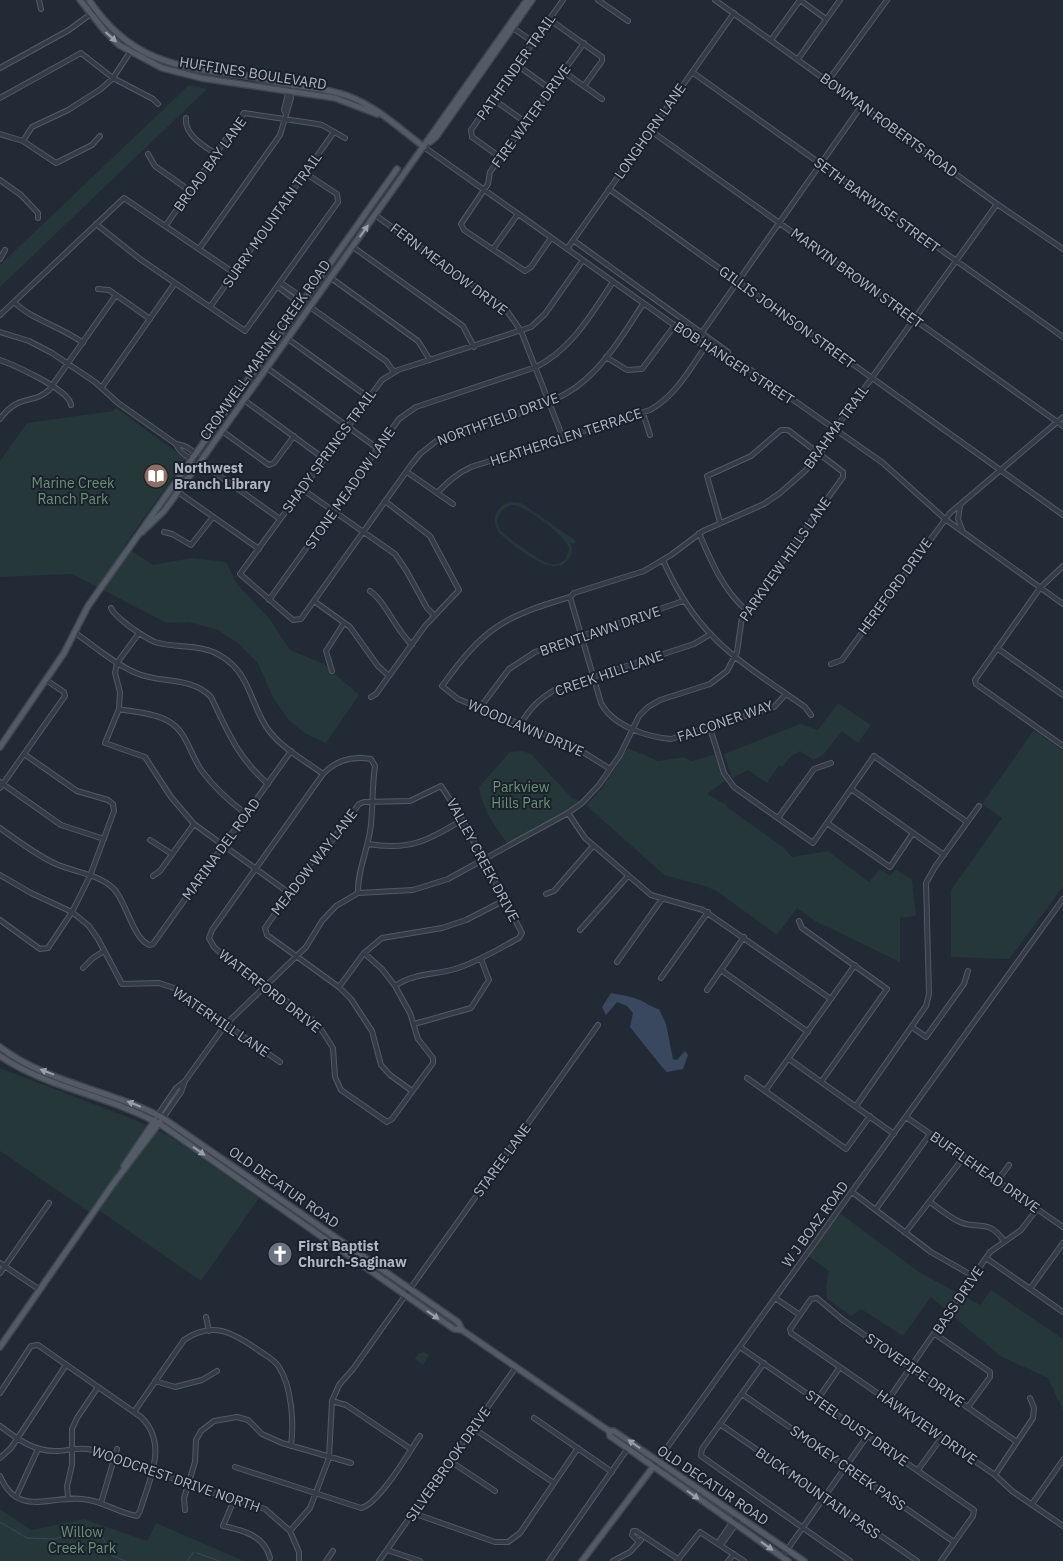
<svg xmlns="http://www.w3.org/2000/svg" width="1063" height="1561" font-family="'IBM Plex Sans',sans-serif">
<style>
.green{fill:#253738;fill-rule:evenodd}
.water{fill:#39485e}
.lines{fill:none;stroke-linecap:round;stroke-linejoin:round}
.stream{stroke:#39485e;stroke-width:1}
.minor-casing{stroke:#535a64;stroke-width:6}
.major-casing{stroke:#3f4550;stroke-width:8}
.minor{stroke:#363c47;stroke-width:4}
.major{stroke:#535b67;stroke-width:5}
.oneway{fill:#99a0ac}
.labels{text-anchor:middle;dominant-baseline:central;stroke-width:4;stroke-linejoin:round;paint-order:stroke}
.street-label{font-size:14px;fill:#b0b7c3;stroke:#1b212b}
.poi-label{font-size:14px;font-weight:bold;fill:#b0b7c3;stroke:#1b212b;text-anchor:start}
.park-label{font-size:14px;fill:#6a9274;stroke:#1b212b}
</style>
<rect width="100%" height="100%" fill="#222a36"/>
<path class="green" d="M189,85L207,89L0,287V265Z
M116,408L186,459L124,546L153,565L191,558L226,562L237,584L269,618L290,650L324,664L359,695L326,743L306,734L288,719L272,696L258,663L239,644L218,630L189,622L167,623L72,574L0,577V461L27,423L113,411Z
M510,502L521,503L576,541L574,544L571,543C573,550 572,556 567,561C551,579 514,545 500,534C490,521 495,507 510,502ZM513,505C526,506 567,536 569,549L565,560C560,563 556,565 550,564C541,562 508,538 501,531C492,520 501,507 513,505Z
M838,703L871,725L858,743L842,731L823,755L813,760L800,751L790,757L783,767L779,765L767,783L748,770L732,778L724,754L800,724L818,730Z
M1034,730L1063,751V887L1009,959L951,957V890L1002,818L982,804Z
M628,748L658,761L684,757L692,761L716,754L726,780L707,794L725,804L728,808L783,847L792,857L828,851L869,882L880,869L890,876L896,869L912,880L916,916L900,918V962L815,921L797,908L777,935L718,892L705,886L664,875L586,805L601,790Z
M522,751L531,754L573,799L580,800L565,813L508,844C496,829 481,806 479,787L510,752Z
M0,1068L135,1120L171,1137L259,1198L201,1281L100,1211H88L0,1151Z
M841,1214L919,1272L980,1305L991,1290L1063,1339V1410L1048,1378L1000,1356L931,1297L903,1336L861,1309L851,1316L827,1299L826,1286L829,1271L808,1256L837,1216Z
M424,1352L429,1355L423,1365L415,1359L419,1353Z
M0,1509L31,1530L84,1519L147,1541L156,1523L244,1561H0Z"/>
<path class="water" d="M611,993C621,995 630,996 640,1000C647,1003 651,1007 659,1009L666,1024L673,1059L677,1060L685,1051L688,1055L683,1069L667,1072L662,1067L630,1027L633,1013L627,1006L617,1002L606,1015L602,1007Z"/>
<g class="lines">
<path class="stream" d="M0,1522L27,1538L55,1539L76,1532L103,1538L112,1556L126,1561
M197,1553L219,1561
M187,1561L194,1552"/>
<defs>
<path id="minor" d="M39,0L41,9
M598,0L628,21
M715,0L997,204L1063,249
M800,0L826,19
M549,19L602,57V61L584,86
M513,28L533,42
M771,40L800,0
M798,59L840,0
M517,65L549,88
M0,68L69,30L96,10
M564,72L602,99
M692,72L1063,337
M828,81L887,0
M0,98L81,53L113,78L153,99L158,104
M493,99L525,122
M286,114L284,110L290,85
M186,118C184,135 204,146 216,154
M651,131L1063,426
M0,134L23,141L56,163L92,145L100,136
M23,141L32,127L68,110L101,89L113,78L130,52
M424,147L705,347L717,355L745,366L883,463L945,519L1063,604
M148,154L155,166L190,191
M500,157L472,137L471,130L563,0
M0,180L21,195L38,213V218
M609,189L1063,515
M375,215L505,308L521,331L563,438
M96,224L140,259L245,331L338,202L337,194L305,173
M166,225L244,113L311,123L322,125L345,138
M551,238L531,267L525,271L464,230L461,224L488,184L490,172L584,43
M573,240L728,352
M353,247L463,326L474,347
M199,249L280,135L291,98L289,91
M493,249L518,214
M567,249L734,13
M0,259L5,250
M583,260L545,314L531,327L398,370L382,380L240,574L293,620L301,619L411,465L420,454L440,438C485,421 549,412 585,380C609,359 626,330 643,304
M331,278L418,341L430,360
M281,283L303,298L304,302
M278,287L299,303H303
M98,289L109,290L150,319
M14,302C32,320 62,327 83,343
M210,307L334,132
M310,307L386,361L394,372
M0,315L124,198L234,273
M0,332L29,341L52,353L95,382L118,403L176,444C180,454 190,459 200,462L280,519
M288,339L368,397
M696,341L862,105
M606,357L627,370L642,369L675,325
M0,360C14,365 70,390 71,405
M267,368L377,448
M102,387L175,283
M244,400L323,458
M643,413L650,435
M0,419C19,393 33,405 49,390L116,295
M222,431L269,465L274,463L294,436
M176,444C187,445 195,452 200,462
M407,472L453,504
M302,489L395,554L406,570L427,608L434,615
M178,492L259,549
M437,493C448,482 457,473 471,467L650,410C675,396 689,371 705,347
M960,506L958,519L963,532
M164,532L172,534L191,545L213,517
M699,533C711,561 723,590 746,610
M663,560C697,638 738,660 805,707L811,715
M1063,566L1040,588L975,680L976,684L1063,746
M370,591C386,602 395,629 412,645
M570,597L601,703C613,726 647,737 671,739L774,707L786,694
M269,600L399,419L416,407L536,367C572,349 591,314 613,282
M314,601L350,627L378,666L389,676
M111,608C115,616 122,620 129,626C138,632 145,638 155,642C177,649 200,643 221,656C250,673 250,703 267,728C281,748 304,760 323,774
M74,632C94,646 113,663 136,673C160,684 192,676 211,697C228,732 238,758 268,784
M139,633L117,663L115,673L120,692L119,709L105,743L145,757L171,797L194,824L289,893
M997,648L1063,695
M831,664L842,660L950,513L1063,417
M332,671L326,651L344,623
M371,697L376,694L425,626L459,590L430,536L385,501
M119,709C134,712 154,713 168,721C187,731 190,755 202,771C215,789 229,801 246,814
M479,709L509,669L535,652L683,601
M520,725C530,708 539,699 556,689L694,644L709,635
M710,728L724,773L734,787L813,843L874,756L967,822
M610,769L572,745L458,699L442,686C484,628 502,617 570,597L574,593L644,571L671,555L703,531L764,504L780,493L805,471L820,454L835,429L997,204
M0,782L61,825L104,839
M0,788L65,696L64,692L46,680
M851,789L944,855
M568,813L585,838L651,895L703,910L831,999
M778,818L814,769L831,763
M827,823L890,867L913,833
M0,828C18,841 36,855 56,864C74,872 98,874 113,888C126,900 133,940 150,945L153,944L291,751
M150,840L172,854
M368,844C408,851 428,841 462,820
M0,875L31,893L72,912L89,926L98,939L122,984L159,983L174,988L280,1062
M153,876L160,871L194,824
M358,893C357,870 369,848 371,824C373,805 372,786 375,766L371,759C353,756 336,760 323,774L212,930L209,938L214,947L224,956L317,1023L333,1048L335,1077L341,1090L387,1122L392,1119L433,1063V1058L418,1039L410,1013L395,986L382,969L364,953
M546,894L554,891L593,846
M0,920L40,949L48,948L72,912L90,876L114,811L113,804L108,800L77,791L24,754
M799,921L802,928L887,989L821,1082
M580,930L628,876
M617,962L662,899
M83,968L93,958L104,951
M721,970L808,1032
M661,978L708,912
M395,986C413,973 435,975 455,969C478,962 498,949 519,938L522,933L457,810L441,786L410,801L364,802L359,804L328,846L309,865L265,928L267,935L339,987L351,999L372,1031L381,1065L390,1075L412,1091
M339,987L364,953L382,938L442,928L466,920L505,900
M707,990L744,937
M414,1024L471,1008L489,980L481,959
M912,1027L926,1037L964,984L968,971
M789,1059L894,1134
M747,1078L846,1149L870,1116
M765,1091L855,965
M856,1106L926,1006L929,994L926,883L935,867L979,806
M158,1115L176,1088L185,1081
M906,1117L1063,1227
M163,1118L181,1092L185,1081L226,1024L306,947L322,921L336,906L358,893L413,890L448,879L568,813L582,803L599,785L620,755L639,716L648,707L660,700L710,684L727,671L737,652L742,617L843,477V472L788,430H781L751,456L707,476L720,522
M998,1180L1009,1165
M852,1192L931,1252L973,1276
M930,1202C940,1209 949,1217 960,1222C979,1230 988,1218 1004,1241
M876,1209L930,1134
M905,1233L964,1157
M986,1258L1063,1312
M0,1263L40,1290
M0,1273L49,1203
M1030,1289L1063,1243
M775,1298L800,1315
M206,1317L209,1331
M935,1334L990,1372V1377L968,1407
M740,1347L974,1510L973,1516L941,1561
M764,1363L702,1449L701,1456L850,1561
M155,1381L175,1387L202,1380L217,1371
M0,1393L31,1346L38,1345L141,1417C169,1444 149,1480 140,1511L137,1516C120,1513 105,1503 89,1500C55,1492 19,1521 0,1476
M742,1394L954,1542
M817,1400L840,1367
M888,1400L990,1252L1021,1230L1037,1209
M332,1401L346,1405L411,1449
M134,1412L184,1340C212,1320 234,1333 258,1350C265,1355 274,1359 279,1367C292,1387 294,1424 291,1446
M534,1418L612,1472
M720,1424L917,1561
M0,1426C17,1439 35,1452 57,1451C71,1451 78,1446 93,1450L219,1495L265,1509L290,1531L299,1552V1561
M473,1428L554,1483
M1017,1442L843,1320L817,1298L811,1299L790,1329L791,1333L995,1475L1012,1491L1063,1526
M0,1458L11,1448L66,1365
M450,1461L495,1491
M235,1467L361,1508C379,1504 409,1452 420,1436
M653,1467L1063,899
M918,1470L942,1437
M995,1475L1033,1418L1034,1408L1030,1398
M16,1497L38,1449
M68,1497L67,1486L72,1465V1429L77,1418L98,1387
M234,1500L223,1526C243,1530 265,1536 270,1558
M101,1503L117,1449
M1032,1504L1063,1460
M185,1510L184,1498L195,1462L196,1440L201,1431L214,1421L237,1417L248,1420L262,1434L282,1443L351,1463
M413,1513L495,1542H508L520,1533L578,1448
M290,1531L310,1508L329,1458L332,1401L339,1385L353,1369L598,1025
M639,1542L632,1535L633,1531H636L678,1559
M718,1543L737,1515
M721,1545L741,1517
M387,1550L420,1561
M782,1557L868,1435
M326,1561L333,1551
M379,1561L516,1367
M549,1561L628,1448
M613,1561L630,1552L641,1540
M677,1561L700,1532L744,1561
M728,1561L734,1554"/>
<path id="major" d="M80,0L104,30L119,45L162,68L201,78L335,98L377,114
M89,0C128,59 174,67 240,75C257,77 274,82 292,85C311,88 330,89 348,96C376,106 400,129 424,147
M430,142L436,137L532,0
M142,532L164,511L200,462L527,0
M0,747L64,653L88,606L397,169
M0,1047C47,1083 111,1090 163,1118L458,1322L462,1330
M0,1056C49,1089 112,1096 163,1126L454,1329L462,1330L609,1431L610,1436L788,1561
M124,1166L155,1120
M0,1347L113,1184L160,1122
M609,1431H614L804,1561
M582,1561L653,1467"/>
</defs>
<use href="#minor" class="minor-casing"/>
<use href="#major" class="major-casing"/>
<use href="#minor" class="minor"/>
<use href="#major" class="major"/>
</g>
<defs><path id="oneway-solid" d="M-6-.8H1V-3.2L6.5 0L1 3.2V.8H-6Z" transform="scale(1.25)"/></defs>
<g class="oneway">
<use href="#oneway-solid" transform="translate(111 37) rotate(42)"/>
<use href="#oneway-solid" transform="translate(364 231) rotate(-55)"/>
<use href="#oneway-solid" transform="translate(47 1072) rotate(-159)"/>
<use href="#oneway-solid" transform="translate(134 1104) rotate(-158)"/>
<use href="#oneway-solid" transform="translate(199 1151) rotate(35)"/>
<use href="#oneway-solid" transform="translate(433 1315) rotate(35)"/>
<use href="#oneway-solid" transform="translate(634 1444) rotate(-145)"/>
<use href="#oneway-solid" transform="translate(693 1495) rotate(35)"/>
<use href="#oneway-solid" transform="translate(767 1546) rotate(35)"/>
</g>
<defs>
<symbol id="library-disc" viewBox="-11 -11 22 22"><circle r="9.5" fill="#8d6e63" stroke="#1b212b"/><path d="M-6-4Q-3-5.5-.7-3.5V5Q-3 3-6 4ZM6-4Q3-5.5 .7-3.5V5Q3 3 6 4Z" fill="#fff"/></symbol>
<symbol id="church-disc" viewBox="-11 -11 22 22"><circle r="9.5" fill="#6b7280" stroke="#1b212b"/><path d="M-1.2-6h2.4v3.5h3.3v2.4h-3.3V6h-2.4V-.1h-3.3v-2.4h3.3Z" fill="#fff"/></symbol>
</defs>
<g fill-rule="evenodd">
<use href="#library-disc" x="142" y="462" width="28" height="28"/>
<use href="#church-disc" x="266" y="1240" width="28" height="28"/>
</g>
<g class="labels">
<g class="street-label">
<text transform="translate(516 67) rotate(-55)">PATHFINDER TRAIL</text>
<text transform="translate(253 73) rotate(9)">HUFFINES BOULEVARD</text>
<text transform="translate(531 116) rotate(-54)">FIRE WATER DRIVE</text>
<text transform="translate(889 125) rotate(36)">BOWMAN ROBERTS ROAD</text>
<text transform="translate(650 131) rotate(-55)">LONGHORN LANE</text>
<text transform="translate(210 164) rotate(-54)">BROAD BAY LANE</text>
<text transform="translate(877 205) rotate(36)">SETH BARWISE STREET</text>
<text transform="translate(272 220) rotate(-55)">SURRY MOUNTAIN TRAIL</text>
<text transform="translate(449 269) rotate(37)">FERN MEADOW DRIVE</text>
<text transform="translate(857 278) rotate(36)">MARVIN BROWN STREET</text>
<text transform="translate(787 317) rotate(36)">GILLIS JOHNSON STREET</text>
<text transform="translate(265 350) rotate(-55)">CROMWELL MARINE CREEK ROAD</text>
<text transform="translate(734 363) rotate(33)">BOB HANGER STREET</text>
<text transform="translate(498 419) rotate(-20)">NORTHFIELD DRIVE</text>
<text transform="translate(836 427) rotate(-54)">BRAHMA TRAIL</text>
<text transform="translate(566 437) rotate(-18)">HEATHERGLEN TERRACE</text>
<text transform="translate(329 451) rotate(-54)">SHADY SPRINGS TRAIL</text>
<text transform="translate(350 488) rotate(-55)">STONE MEADOW LANE</text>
<text transform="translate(785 559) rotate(-55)">PARKVIEW HILLS LANE</text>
<text transform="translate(895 586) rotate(-54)">HEREFORD DRIVE</text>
<text transform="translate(600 631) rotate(-19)">BRENTLAWN DRIVE</text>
<text transform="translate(609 673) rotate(-19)">CREEK HILL LANE</text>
<text transform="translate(725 721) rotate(-19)">FALCONER WAY</text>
<text transform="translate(526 728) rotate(23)">WOODLAWN DRIVE</text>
<text transform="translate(221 849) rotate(-54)">MARINA DEL ROAD</text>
<text transform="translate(483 860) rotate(62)">VALLEY CREEK DRIVE</text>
<text transform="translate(314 862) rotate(-52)">MEADOW WAY LANE</text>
<text transform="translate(270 991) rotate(38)">WATERFORD DRIVE</text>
<text transform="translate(221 1022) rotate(34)">WATERHILL LANE</text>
<text transform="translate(502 1160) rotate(-54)">STAREE LANE</text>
<text transform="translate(985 1172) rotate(35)">BUFFLEHEAD DRIVE</text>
<text transform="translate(284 1187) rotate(35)">OLD DECATUR ROAD</text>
<text transform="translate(815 1224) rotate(-54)">W J BOAZ ROAD</text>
<text transform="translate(958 1300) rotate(-56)">BASS DRIVE</text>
<text transform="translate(915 1370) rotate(35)">STOVEPIPE DRIVE</text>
<text transform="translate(927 1427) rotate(35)">HAWKVIEW DRIVE</text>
<text transform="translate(857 1428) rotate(35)">STEEL DUST DRIVE</text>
<text transform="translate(448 1464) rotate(-55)">SILVERBROOK DRIVE</text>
<text transform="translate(848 1468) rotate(35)">SMOKEY CREEK PASS</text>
<text transform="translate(176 1479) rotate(19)">WOODCREST DRIVE NORTH</text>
<text transform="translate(713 1485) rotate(34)">OLD DECATUR ROAD</text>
<text transform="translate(818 1493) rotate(35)">BUCK MOUNTAIN PASS</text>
</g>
<g class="poi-label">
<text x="174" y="468">Northwest<tspan x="174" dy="16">Branch Library</tspan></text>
<text x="298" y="1246">First Baptist<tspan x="298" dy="16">Church-Saginaw</tspan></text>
</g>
<g class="park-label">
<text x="73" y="483">Marine Creek<tspan x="73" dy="16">Ranch Park</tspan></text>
<text x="521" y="787">Parkview<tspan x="521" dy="16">Hills Park</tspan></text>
<text x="82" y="1532">Willow<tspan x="82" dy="16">Creek Park</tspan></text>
</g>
</g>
</svg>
